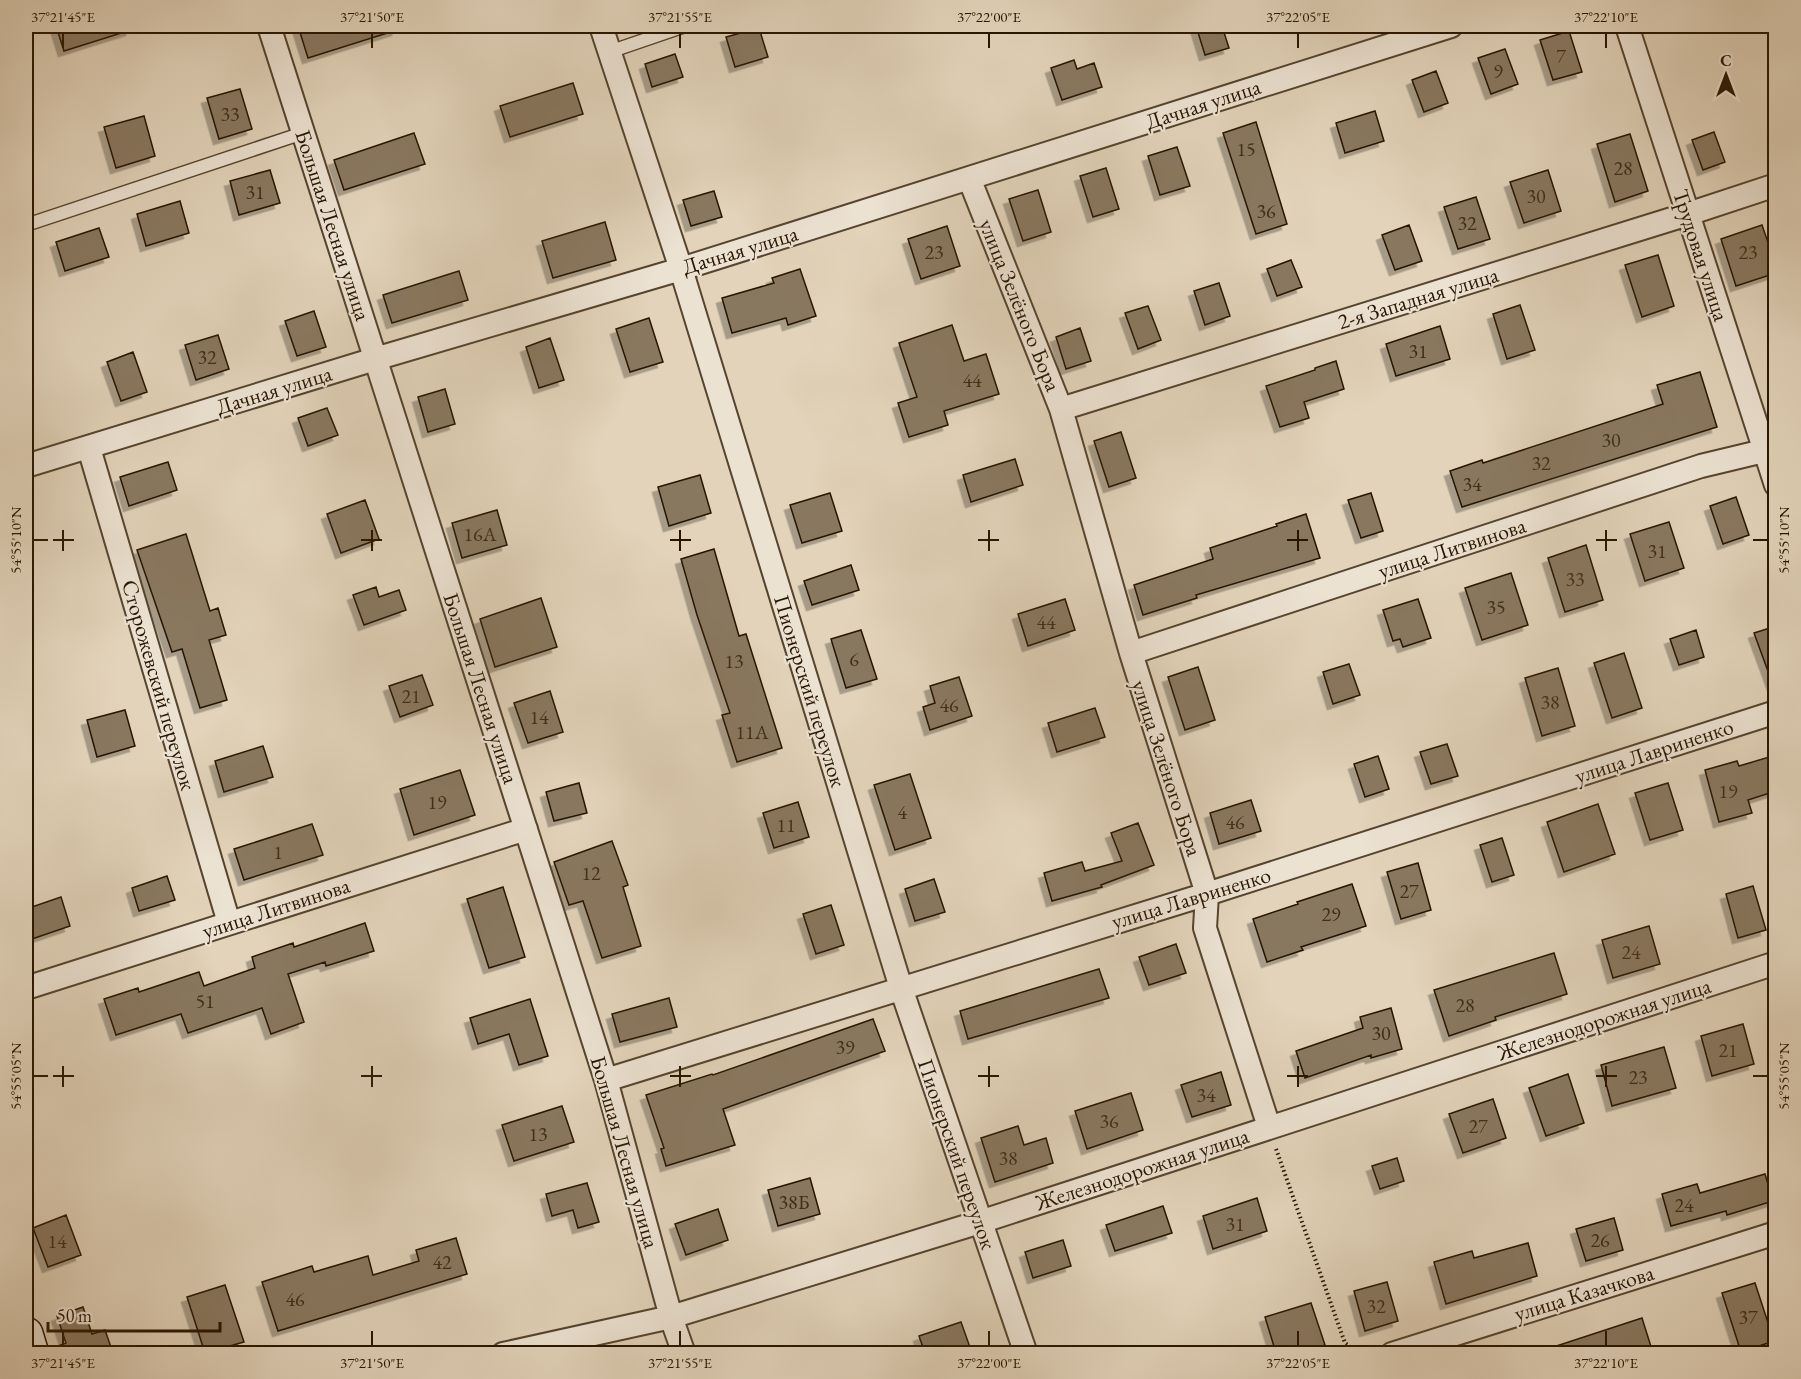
<svg xmlns="http://www.w3.org/2000/svg" width="1801" height="1379" font-family="'EB Garamond',serif">
<style>
.building{fill:#897861;stroke:#281500;stroke-width:1.5;filter:url(#shadow)}
.lines{fill:none;stroke-linecap:round;stroke-linejoin:round}
.lane-casing{stroke:#56442e;stroke-width:15}
.street-casing{stroke:#56442e;stroke-width:26}
.secondary-casing{stroke:#281500;stroke-width:36}
.path{stroke:#281500;stroke-width:4;stroke-dasharray:1.5 3;stroke-linecap:butt}
.lane{stroke:#ece2d2;stroke-width:12}
.street{stroke:#ece2d2;stroke-width:22}
.secondary{stroke:#ece2d2;stroke-width:33}
.ticks{fill:none;stroke:#281500;stroke-width:2}
.labels{text-anchor:middle;dominant-baseline:central;stroke-width:4.5;stroke-linejoin:round;paint-order:stroke}
.number-label{font-size:20px;fill:#402e18}
.street-label{font-size:22px;fill:#281500;stroke:#ece2d2}
.neatline{fill:none;stroke:#281500;stroke-width:2}
.ticks-label{font-size:15px;text-anchor:middle;fill:#281500}
</style>
<defs>
<filter id="shadow"><feDropShadow dx="-5.5" dy="5.5" stdDeviation="0" flood-color="#0004"/></filter>
</defs>
<rect width="100%" height="100%" fill="#e2d3ba"/>
<filter id="stains"><feTurbulence type="fractalNoise" baseFrequency=".00333" numOctaves="4"/><feColorMatrix values="0 0 0 0 .2 0 0 0 0 .09 0 0 0 0 .02 0 0 0 .5 -.17"/></filter>
<radialGradient id="worn" r=".72"><stop offset=".6" stop-color="#630" stop-opacity="0"/><stop offset="1" stop-color="#630" stop-opacity=".3"/></radialGradient>
<path class="building" d="M56,26H131V30L64,51Z
M298,26H397V30L308,58Z
M1196,26H1222L1229,48L1205,55Z
M759,28L768,57L735,67L726,37Z
M1569,31L1582,72L1553,80L1540,40Z
M1505,49L1518,84L1491,94L1478,58Z
M675,54L683,77L652,87L645,64Z
M1074,60L1077,69L1094,63L1102,87L1062,100L1051,68Z
M1436,71L1448,103L1424,112L1412,80Z
M573,83L583,114L510,137L500,106Z
M240,89L252,129L219,139L207,98Z
M1375,111L1384,141L1345,153L1336,123Z
M144,116L155,156L116,168L104,127Z
M1256,122L1287,224L1256,234L1223,133Z
M1714,132L1725,162L1703,170L1692,140Z
M414,133L425,164L344,190L334,160Z
M1630,134L1648,191L1615,202L1597,144Z
M1177,147L1190,186L1160,195L1148,156Z
M1106,168L1119,209L1093,217L1080,176Z
M270,170L280,203L239,215L230,181Z
M1548,170L1561,211L1524,223L1510,182Z
M1038,190L1051,232L1023,241L1009,199Z
M714,191L722,217L691,226L683,200Z
M1476,197L1490,239L1458,249L1444,207Z
M180,201L189,233L146,246L137,214Z
M605,222L616,260L553,278L542,241Z
M1409,225L1422,261L1395,270L1382,235Z
M1762,225L1776,266V273L1736,286L1721,239Z
M947,226L960,266L921,279L908,239Z
M99,228L109,257L65,271L56,242Z
M1658,255L1674,306L1642,317L1625,265Z
M1291,260L1302,287L1277,296L1267,269Z
M800,269L816,316L788,325L786,318L732,333L722,298L774,283L772,278Z
M459,271L468,300L392,323L383,295Z
M1219,283L1230,316L1205,325L1194,291Z
M1520,305L1535,350L1507,359L1493,314Z
M1148,306L1161,340L1138,349L1125,313Z
M314,311L326,347L297,356L285,321Z
M649,318L663,362L630,372L616,329Z
M952,325L964,361L986,354L999,394L944,411L948,425L909,437L898,403L917,397L899,343Z
M1440,326L1450,359L1396,376L1386,344Z
M1080,328L1091,361L1066,369L1056,337Z
M218,335L229,369L196,380L185,345Z
M550,338L564,380L539,388L526,347Z
M133,352L147,392L121,401L107,362Z
M1336,361L1344,389L1304,402L1309,418L1280,427L1266,386L1315,370V368Z
M1700,372L1717,427L1462,507L1450,471L1482,460L1483,463L1663,404L1657,385Z
M445,389L455,424L428,432L418,397Z
M327,408L338,435L308,446L298,418Z
M1121,432L1136,478L1109,487L1094,441Z
M1015,459L1023,485L971,502L963,475Z
M168,462L177,490L129,506L120,477Z
M700,475L711,513L669,526L658,487Z
M830,493L842,531L802,543L790,505Z
M1371,493L1383,531L1361,538L1348,500Z
M1736,497L1749,535L1723,544L1710,506Z
M365,500L379,539L341,553L327,514Z
M497,510L507,545L462,558L452,523Z
M1306,514L1320,558L1196,595L1197,598L1143,615L1134,585L1213,559L1210,548L1277,526L1276,524Z
M1669,522L1684,568L1645,581L1630,534Z
M186,534L210,611L218,608L226,635L209,640L227,700L200,708L182,649L172,652L137,550Z
M1586,545L1603,600L1565,612L1548,558Z
M714,549L739,636L746,634L782,748L737,762L722,715L730,713L697,615L681,559Z
M851,565L859,590L812,605L804,581Z
M1511,573L1528,625L1482,640L1465,588Z
M376,587L379,597L399,590L406,610L364,625L353,595Z
M541,598L557,647L495,667L480,619Z
M1065,599L1075,630L1028,646L1018,614Z
M1418,599L1431,638L1403,647L1400,639L1393,641L1383,610Z
M1776,626V685H1773L1754,633Z
M861,630L877,679L846,688L831,639Z
M1696,630L1704,657L1679,665L1670,639Z
M1624,653L1642,708L1612,718L1594,663Z
M1349,664L1360,695L1333,704L1323,672Z
M1198,667L1215,720L1185,730L1168,677Z
M1558,668L1575,726L1542,736L1525,678Z
M422,675L433,705L400,717L389,686Z
M959,677L972,716L930,730L923,707L935,703L930,686Z
M550,691L563,732L528,743L514,703Z
M1095,708L1105,737L1057,752L1048,723Z
M125,710L135,746L97,757L87,720Z
M1447,744L1458,776L1431,784L1420,752Z
M263,746L273,777L224,792L215,761Z
M1776,755V791L1748,800L1752,813L1719,822L1705,770L1737,761L1739,766Z
M1378,756L1389,789L1365,797L1354,764Z
M460,770L475,815L414,835L400,789Z
M910,774L931,838L895,850L874,785Z
M579,783L587,813L554,821L546,792Z
M1668,783L1683,830L1650,840L1635,793Z
M1251,800L1261,831L1219,844L1210,813Z
M798,802L809,837L774,848L763,813Z
M1598,804L1615,854L1564,872L1547,822Z
M1138,823L1154,865L1101,885L1102,887L1052,901L1044,873L1082,862L1085,871L1122,861L1111,833Z
M312,824L323,855L244,880L234,849Z
M1502,838L1514,875L1492,882L1480,845Z
M612,841L628,885L623,887L641,946L602,958L583,901L569,905L554,862Z
M1418,863L1431,910L1401,919L1387,872Z
M167,876L175,900L139,911L132,888Z
M934,879L945,912L915,921L905,889Z
M1352,884L1366,926L1301,947L1303,950L1267,962L1253,919L1298,904L1297,902Z
M1753,886L1766,930L1738,938L1726,894Z
M503,887L525,957L489,968L467,899Z
M61,897L70,926L29,940L26,929V909Z
M831,905L844,945L816,954L803,914Z
M365,923L374,951L326,966L325,962L288,974L304,1022L271,1034L262,1008L188,1033L181,1014L116,1035L104,999L138,988L139,992L199,972L204,986L255,968L252,957L293,943L294,947Z
M1649,926L1660,964L1613,978L1602,940Z
M1176,944L1186,973L1149,985L1139,957Z
M1554,953L1567,994L1495,1017L1496,1020L1449,1036L1434,990Z
M1099,969L1109,998L968,1039L960,1011Z
M669,998L677,1027L620,1042L612,1014Z
M530,999L548,1056L519,1065L509,1034L478,1044L470,1018Z
M1391,1008L1402,1049L1371,1058V1055L1305,1078L1296,1051L1363,1028L1360,1017Z
M873,1019L885,1051L723,1109L735,1145L666,1166L661,1149L664,1148L646,1095L712,1074L713,1075Z
M1743,1024L1754,1064L1712,1076L1701,1036Z
M1664,1047L1676,1088L1612,1106L1601,1065Z
M1221,1072L1231,1105L1192,1117L1181,1085Z
M1568,1074L1584,1123L1546,1136L1529,1088Z
M1131,1093L1143,1130L1087,1149L1075,1111Z
M1493,1099L1506,1138L1463,1153L1449,1114Z
M562,1106L574,1142L514,1161L502,1125Z
M1018,1126L1024,1145L1046,1138L1053,1163L995,1182L981,1138Z
M1397,1158L1404,1181L1380,1189L1372,1166Z
M1765,1174L1773,1201L1727,1215L1726,1211L1671,1226L1662,1194L1697,1184L1700,1193Z
M810,1178L820,1214L778,1226L768,1190Z
M587,1183L599,1222L578,1228L573,1210L552,1216L546,1194Z
M1257,1198L1267,1231L1213,1249L1203,1216Z
M1163,1206L1172,1233L1115,1251L1106,1225Z
M718,1209L728,1240L686,1255L675,1224Z
M66,1215L81,1255L48,1267L33,1228Z
M1614,1218L1623,1250L1586,1261L1576,1229Z
M456,1238L467,1274L278,1331L262,1282L312,1266L314,1272L368,1256L373,1275L419,1261L416,1250Z
M1063,1240L1071,1266L1033,1278L1025,1252Z
M1528,1243L1537,1276L1446,1304L1434,1262L1472,1251L1474,1258Z
M1387,1282L1398,1321L1365,1331L1354,1291Z
M1755,1283L1774,1341L1741,1352L1722,1293Z
M225,1285L244,1342L205,1353L187,1297Z
M1311,1303L1325,1345L1298,1353H1276L1265,1317Z
M83,1307L92,1334L105,1330L113,1353H50V1349L66,1343L57,1316Z
M1642,1318L1653,1353H1544V1350Z
M961,1322L972,1353H925L919,1336Z"/>
<g class="lines">
<defs>
<path id="lane" d="M609,52L685,26
M26,225L303,133"/>
<path id="street" d="M269,26L606,1080L671,1317L684,1354
M601,26L681,269L901,988L1026,1354
M1627,26L1776,485
M969,178L1061,409L1131,653L1207,894L1205,928L1269,1127
M1061,409L1688,214L1776,185
M89,448L229,923
M26,466L375,359L681,269L1451,26
M1131,653L1701,466L1776,448
M26,988L526,829
M606,1080L1207,894L1776,712
M503,1354L671,1317L980,1222L1776,963
M1392,1354L1776,1233"/>
<path id="secondary" d="M26,1334L32,1354"/>
</defs>
<use href="#lane" class="lane-casing"/>
<use href="#street" class="street-casing"/>
<use href="#secondary" class="secondary-casing"/>
<path class="path" d="M1276,1149L1345,1343L1360,1354"/>
<use href="#lane" class="lane"/>
<use href="#street" class="street"/>
<use href="#secondary" class="secondary"/>
</g>
<path class="ticks" d="M63,33V48M372,33V48M680,33V48M989,33V48M1298,33V48M1606,33V48M63,530V551M372,530V551M680,530V551M989,530V551M1298,530V551M1606,530V551M33,540H48M53,540H74M361,540H382M670,540H691M978,540H999M1287,540H1308M1596,540H1617M1753,540H1768M63,1066V1087M372,1066V1087M680,1066V1087M989,1066V1087M1298,1066V1087M1606,1066V1087M33,1076H48M53,1076H74M361,1076H382M670,1076H691M978,1076H999M1287,1076H1308M1596,1076H1617M1753,1076H1768M63,1331V1346M372,1331V1346M680,1331V1346M989,1331V1346M1298,1331V1346M1606,1331V1346"/>
<g class="labels">
<g class="number-label">
<text x="1561" y="56">7</text>
<text x="1498" y="71">9</text>
<text x="230" y="114">33</text>
<text x="1246" y="149">15</text>
<text x="1623" y="168">28</text>
<text x="255" y="192">31</text>
<text x="1536" y="196">30</text>
<text x="1266" y="211">36</text>
<text x="1467" y="223">32</text>
<text x="934" y="252">23</text>
<text x="1748" y="252">23</text>
<text x="1418" y="351">31</text>
<text x="207" y="357">32</text>
<text x="972" y="380">44</text>
<text x="1611" y="440">30</text>
<text x="1541" y="463">32</text>
<text x="1472" y="484">34</text>
<text x="480" y="534">16А</text>
<text x="1657" y="551">31</text>
<text x="1575" y="579">33</text>
<text x="1496" y="607">35</text>
<text x="1046" y="622">44</text>
<text x="854" y="659">6</text>
<text x="734" y="661">13</text>
<text x="411" y="696">21</text>
<text x="1550" y="702">38</text>
<text x="949" y="705">46</text>
<text x="539" y="717">14</text>
<text x="752" y="732">11А</text>
<text x="1728" y="791">19</text>
<text x="437" y="802">19</text>
<text x="902" y="812">4</text>
<text x="1235" y="822">46</text>
<text x="786" y="825">11</text>
<text x="278" y="852">1</text>
<text x="591" y="873">12</text>
<text x="1409" y="891">27</text>
<text x="1331" y="914">29</text>
<text x="1631" y="952">24</text>
<text x="205" y="1001">51</text>
<text x="1465" y="1005">28</text>
<text x="1381" y="1033">30</text>
<text x="845" y="1047">39</text>
<text x="1728" y="1050">21</text>
<text x="1638" y="1077">23</text>
<text x="1206" y="1095">34</text>
<text x="1109" y="1121">36</text>
<text x="1478" y="1126">27</text>
<text x="538" y="1134">13</text>
<text x="1008" y="1158">38</text>
<text x="794" y="1202">38Б</text>
<text x="1684" y="1205">24</text>
<text x="1235" y="1224">31</text>
<text x="1600" y="1240">26</text>
<text x="57" y="1241">14</text>
<text x="442" y="1262">42</text>
<text x="295" y="1299">46</text>
<text x="1376" y="1306">32</text>
<text x="1748" y="1317">37</text>
</g>
<g class="street-label">
<text transform="translate(1203 104) rotate(-18)">Дачная улица</text>
<text transform="translate(333 225) rotate(72)">Большая Лесная улица</text>
<text transform="translate(740 250) rotate(-17)">Дачная улица</text>
<text transform="translate(1701 255) rotate(72)">Трудовая улица</text>
<text transform="translate(1418 298) rotate(-17)">2-я Западная улица</text>
<text transform="translate(1020 305) rotate(68)">улица Зелёного Бора</text>
<text transform="translate(274 390) rotate(-17)">Дачная улица</text>
<text transform="translate(1452 548) rotate(-18)">улица Литвинова</text>
<text transform="translate(159 685) rotate(74)">Сторожевский переулок</text>
<text transform="translate(481 688) rotate(72)">Большая Лесная улица</text>
<text transform="translate(810 691) rotate(73)">Пионерский переулок</text>
<text transform="translate(1654 751) rotate(-18)">улица Лавриненко</text>
<text transform="translate(1167 768) rotate(72)">улица Зелёного Бора</text>
<text transform="translate(1191 898) rotate(-17)">улица Лавриненко</text>
<text transform="translate(276 908) rotate(-18)">улица Литвинова</text>
<text transform="translate(1604 1019) rotate(-18)">Железнодорожная улица</text>
<text transform="translate(625 1152) rotate(74)">Большая Лесная улица</text>
<text transform="translate(957 1154) rotate(71)">Пионерский переулок</text>
<text transform="translate(1142 1169) rotate(-18)">Железнодорожная улица</text>
<text transform="translate(1584 1293) rotate(-17)">улица Казачкова</text>
</g>
</g>
<rect width="1801" height="1379" fill="none" stroke="#e2d3ba" stroke-width="66"/>
<g transform="translate(1726 75)" stroke="#ece2d2" stroke-width="4.5" paint-order="stroke">
<path d="M0-4.5L10 22L0 15L-10 22Z" fill="#281500"/>
<text y="-9" font-size="16" font-weight="bold" text-anchor="middle" fill="#281500">С</text>
</g>
<path d="M48 1322v9h172v-9" fill="none" stroke="#281500" stroke-width="3"/>
<text x="57" y="1322" font-size="18" fill="#281500" stroke="#ece2d2" stroke-width="4.5" paint-order="stroke">50 m</text>
<rect x="33" y="33" width="1735" height="1313" class="neatline"/>
<g class="ticks-label">
<text x="63" y="22">37°21'45"E</text>
<text x="372" y="22">37°21'50"E</text>
<text x="680" y="22">37°21'55"E</text>
<text x="989" y="22">37°22'00"E</text>
<text x="1298" y="22">37°22'05"E</text>
<text x="1606" y="22">37°22'10"E</text>
<text transform="translate(16 540) rotate(-90)" y="5">54°55'10"N</text>
<text transform="translate(1784 540) rotate(-90)" y="5">54°55'10"N</text>
<text transform="translate(16 1076) rotate(-90)" y="5">54°55'05"N</text>
<text transform="translate(1784 1076) rotate(-90)" y="5">54°55'05"N</text>
<text x="63" y="1368">37°21'45"E</text>
<text x="372" y="1368">37°21'50"E</text>
<text x="680" y="1368">37°21'55"E</text>
<text x="989" y="1368">37°22'00"E</text>
<text x="1298" y="1368">37°22'05"E</text>
<text x="1606" y="1368">37°22'10"E</text>
</g>
<rect width="100%" height="100%" filter="url(#stains)"/>
<rect width="100%" height="100%" fill="url(#worn)"/>
</svg>
